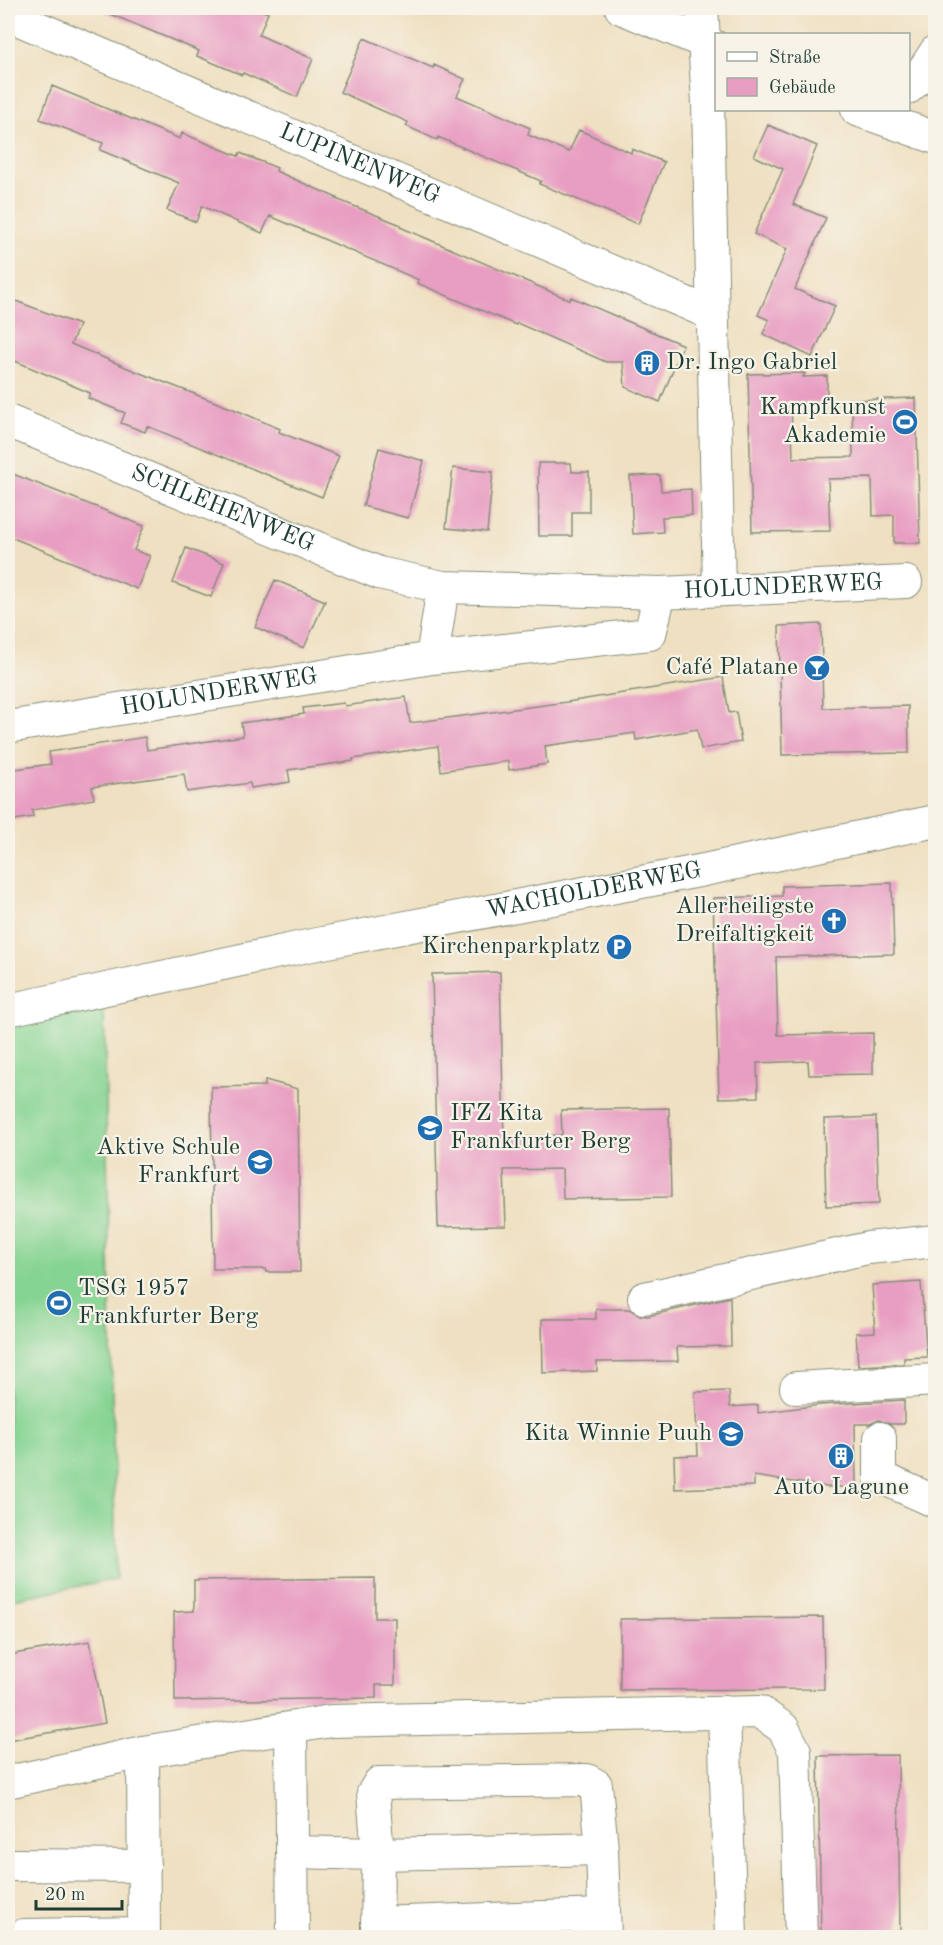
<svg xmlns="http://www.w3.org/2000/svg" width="943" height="1945" font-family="'Old Standard TT',serif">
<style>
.garden{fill:#86d493;stroke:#528864;stroke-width:1.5}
.building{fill:#e89dc2}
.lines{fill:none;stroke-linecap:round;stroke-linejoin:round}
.minor-casing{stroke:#878e7a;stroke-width:34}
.minor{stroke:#fff;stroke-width:32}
.labels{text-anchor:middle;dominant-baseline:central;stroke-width:4.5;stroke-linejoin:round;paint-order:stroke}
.street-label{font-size:24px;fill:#1f3d34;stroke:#f7f3e8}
.poi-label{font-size:24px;fill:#1f3d34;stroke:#f7f3e8;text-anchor:end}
</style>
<rect width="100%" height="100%" fill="#f7f3e8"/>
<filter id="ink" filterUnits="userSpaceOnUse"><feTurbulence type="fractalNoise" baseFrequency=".0167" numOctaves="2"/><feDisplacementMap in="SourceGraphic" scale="12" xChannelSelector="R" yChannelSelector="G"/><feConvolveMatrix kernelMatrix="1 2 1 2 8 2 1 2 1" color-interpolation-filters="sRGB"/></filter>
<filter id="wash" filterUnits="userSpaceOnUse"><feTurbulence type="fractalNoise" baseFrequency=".008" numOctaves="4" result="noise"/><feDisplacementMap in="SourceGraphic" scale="24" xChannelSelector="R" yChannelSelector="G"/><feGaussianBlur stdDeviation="1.35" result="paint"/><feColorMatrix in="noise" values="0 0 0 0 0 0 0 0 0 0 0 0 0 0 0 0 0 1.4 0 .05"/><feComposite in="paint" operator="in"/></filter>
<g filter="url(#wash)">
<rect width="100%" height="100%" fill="#efe0c1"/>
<path class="garden" d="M104,1007L116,1579L8,1600V1026Z"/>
<g id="blocks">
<path class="building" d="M96,8H255L268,13L259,35L313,59L297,97L243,73L242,75L197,56L199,51Z
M364,38L433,68L434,65L465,79L457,96L530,128L528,135L569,152L579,130L631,153L632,149L664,162L638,224L539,184L541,181L438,137L437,140L406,126L408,122L340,92Z
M52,86L180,139L182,133L238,156L240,153L277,168L276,171L337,198L336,199L401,225L400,227L570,300L571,297L683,345L660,402L625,387L623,362H606L517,323L516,325L417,283L419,280L270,216L262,233L202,206L196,222L167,210L179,183L100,150L103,143L40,119Z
M768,125L817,146L793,204L826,218L795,289L835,306L812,357L763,334L769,320L758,315L787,249L754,234L783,169L754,156Z
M8,298L79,325L71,344L135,371L236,410L280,429L279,432L339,456L322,497L147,426L145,432L121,423L125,413L88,398L90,393L8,358Z
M805,373L803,377L827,376V402L791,403L793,458L853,457L852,400L916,398L920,543H894V515L873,516L872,478L828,479L830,531L752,532L748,374Z
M379,448L424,461L408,518L363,506Z
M538,463H571L572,472H589V512H572V536H539Z
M453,468L493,472L487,532L446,528Z
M8,472L144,526L134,550L150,556L137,589L8,536Z
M660,475L661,491L691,489L692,515L662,517L663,532L633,534L630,476Z
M186,548L224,563L211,597L173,583Z
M275,580L325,601L304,648L255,627Z
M821,624L823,708L908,706L909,753L782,755L779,626Z
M723,677L729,713L736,712L741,742L701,749L697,729L636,740L635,733L545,746L547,764L509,770L508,761L441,771L438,746L353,759V761L288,770L290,782L251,788L250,783L187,792L184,774L92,787L94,799L32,810L33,817L8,821V770L51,764L49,752L145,737L147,750L243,736L241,723L304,714L303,708L344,703L345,706L406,697L410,723L567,702Z
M892,883L894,954L776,957L778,1035L873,1033V1074L809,1075L808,1061L757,1063L758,1097L719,1098L713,898L782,896V886Z
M500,972L504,1138L562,1135L561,1110L669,1108L671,1197L563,1199L562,1169L504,1170L506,1226L438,1227L432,974Z
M265,1080L298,1089L300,1272H266L265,1269H213L211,1087L265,1086Z
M876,1117L879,1204L826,1206L824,1119Z
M921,1282L927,1357L904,1358V1364L858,1366L856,1333L875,1332L872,1285Z
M730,1297L731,1346L677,1347L678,1361L597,1362V1371L543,1373L542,1319H596V1309H630L638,1315L648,1316Z
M729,1391L730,1407L758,1405V1413L820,1405L904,1400V1424H890L879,1420L870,1424H855L856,1487H827L754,1476V1486L675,1489L674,1456L698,1455L695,1392Z
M375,1578V1618H395V1685H376V1698L175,1701L174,1612L194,1611V1580Z
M823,1617L824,1689L620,1690V1619Z
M90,1641L105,1723L8,1740V1655Z
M898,1755L900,1938H821L818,1756Z"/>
</g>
</g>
<g filter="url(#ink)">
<use href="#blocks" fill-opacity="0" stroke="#878e7a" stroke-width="1.5"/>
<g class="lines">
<defs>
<g id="minor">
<path d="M621,8L716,47"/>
<path d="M702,8L708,103L719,589"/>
<path id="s1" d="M8,15L712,314"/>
<path d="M908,88L917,80L936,51"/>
<path d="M857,110L936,138"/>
<path id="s2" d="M8,421L379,573L443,587L660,593L906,582"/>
<path d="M432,658L650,634L660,593"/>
<path id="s3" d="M8,727L432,658L443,587"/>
<path id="s4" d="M8,1010L307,946L699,871L936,821"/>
<path d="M644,1298L868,1248L936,1241"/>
<path d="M796,1388L936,1380"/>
<path d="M880,1438V1477L936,1502"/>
<path d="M724,1712L731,1938"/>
<path d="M291,1728L293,1938"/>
<path d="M143,1752L144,1938"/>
<path d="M8,1782L143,1752L331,1721L760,1712L783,1728L795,1751L801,1938"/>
<path d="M602,1849L605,1938"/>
<path d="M292,1852L378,1854L602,1849L596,1785L587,1780L379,1783L373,1793L378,1854L377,1938"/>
<path d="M8,1865L144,1866"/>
<path d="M377,1923L604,1915"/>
<path d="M24,1935L144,1933"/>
</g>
</defs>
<use href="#minor" class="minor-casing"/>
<use href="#minor" class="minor"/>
</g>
</g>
<defs>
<symbol id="building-disc" viewBox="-11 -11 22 22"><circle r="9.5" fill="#1f6fb2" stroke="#f7f3e8"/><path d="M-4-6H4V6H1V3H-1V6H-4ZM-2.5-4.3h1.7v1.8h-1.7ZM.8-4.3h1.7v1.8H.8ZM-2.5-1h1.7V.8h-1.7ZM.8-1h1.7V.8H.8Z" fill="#fff"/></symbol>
<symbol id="stadium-disc" viewBox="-11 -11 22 22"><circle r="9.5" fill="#1f6fb2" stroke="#f7f3e8"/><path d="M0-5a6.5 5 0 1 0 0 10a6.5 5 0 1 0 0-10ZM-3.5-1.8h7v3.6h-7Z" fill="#fff"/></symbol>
<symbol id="bar-disc" viewBox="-11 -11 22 22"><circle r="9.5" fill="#1f6fb2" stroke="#f7f3e8"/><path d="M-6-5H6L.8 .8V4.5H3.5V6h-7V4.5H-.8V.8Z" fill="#fff"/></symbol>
<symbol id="church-disc" viewBox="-11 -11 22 22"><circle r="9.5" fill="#1f6fb2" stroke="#f7f3e8"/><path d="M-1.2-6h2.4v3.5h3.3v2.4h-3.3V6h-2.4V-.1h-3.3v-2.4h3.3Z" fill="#fff"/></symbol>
<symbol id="parking-disc" viewBox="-11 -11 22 22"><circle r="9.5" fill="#1f6fb2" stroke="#f7f3e8"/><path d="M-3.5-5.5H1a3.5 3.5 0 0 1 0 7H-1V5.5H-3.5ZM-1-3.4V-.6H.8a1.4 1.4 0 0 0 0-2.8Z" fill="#fff"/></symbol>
<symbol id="school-disc" viewBox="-11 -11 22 22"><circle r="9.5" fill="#1f6fb2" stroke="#f7f3e8"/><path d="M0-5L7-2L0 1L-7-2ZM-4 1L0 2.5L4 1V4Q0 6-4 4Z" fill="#fff"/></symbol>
</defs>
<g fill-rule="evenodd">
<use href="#building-disc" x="632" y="348" width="30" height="30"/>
<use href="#stadium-disc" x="890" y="407" width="30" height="30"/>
<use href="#bar-disc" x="802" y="653" width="30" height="30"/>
<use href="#church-disc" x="819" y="906" width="30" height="30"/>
<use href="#parking-disc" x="604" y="932" width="30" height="30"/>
<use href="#school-disc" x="415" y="1113" width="30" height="30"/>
<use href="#school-disc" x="245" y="1147" width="30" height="30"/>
<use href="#stadium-disc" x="44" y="1288" width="30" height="30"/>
<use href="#school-disc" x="716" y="1419" width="30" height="30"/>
<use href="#building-disc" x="826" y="1441" width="30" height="30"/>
</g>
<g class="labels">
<g class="street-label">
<text stroke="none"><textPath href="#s1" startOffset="382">LUPINENWEG</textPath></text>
<text stroke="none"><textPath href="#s2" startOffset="232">SCHLEHENWEG</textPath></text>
<text stroke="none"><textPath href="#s2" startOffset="807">HOLUNDERWEG</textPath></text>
<text stroke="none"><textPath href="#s3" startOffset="214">HOLUNDERWEG</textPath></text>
<text stroke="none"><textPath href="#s4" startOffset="598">WACHOLDERWEG</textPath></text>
</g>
<g class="poi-label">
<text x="666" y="363" text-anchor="start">Dr. Ingo Gabriel</text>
<text x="886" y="408">Kampfkunst<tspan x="886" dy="28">Akademie</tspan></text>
<text x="798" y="668">Café Platane</text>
<text x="814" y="907">Allerheiligste<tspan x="814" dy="28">Dreifaltigkeit</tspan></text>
<text x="600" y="947">Kirchenparkplatz</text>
<text x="450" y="1114" text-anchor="start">IFZ Kita<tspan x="450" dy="28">Frankfurter Berg</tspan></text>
<text x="240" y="1148">Aktive Schule<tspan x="240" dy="28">Frankfurt</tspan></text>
<text x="78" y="1289" text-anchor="start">TSG 1957<tspan x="78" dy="28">Frankfurter Berg</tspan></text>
<text x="712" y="1434">Kita Winnie Puuh</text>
<text x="841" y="1488" text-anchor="middle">Auto Lagune</text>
</g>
</g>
<rect width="943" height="1945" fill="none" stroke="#f7f3e8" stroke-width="30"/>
<rect x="715" y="33" width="195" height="78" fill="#f7f3e8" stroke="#a1aaa0" stroke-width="1.5"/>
<rect x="727" y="52" width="30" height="9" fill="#ffffff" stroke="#a1aaa0" stroke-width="1.5"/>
<text x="769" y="63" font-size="18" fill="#1f3d34">Straße</text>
<rect x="727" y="78" width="30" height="18" fill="#e89dc2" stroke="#a1aaa0" stroke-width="1.5"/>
<text x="769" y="93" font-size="18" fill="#1f3d34">Gebäude</text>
<path d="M36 1900v9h86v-9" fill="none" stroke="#1f3d34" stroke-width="3"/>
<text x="45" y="1900" font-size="18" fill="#1f3d34" stroke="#f7f3e8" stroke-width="4.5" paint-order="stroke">20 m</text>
</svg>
